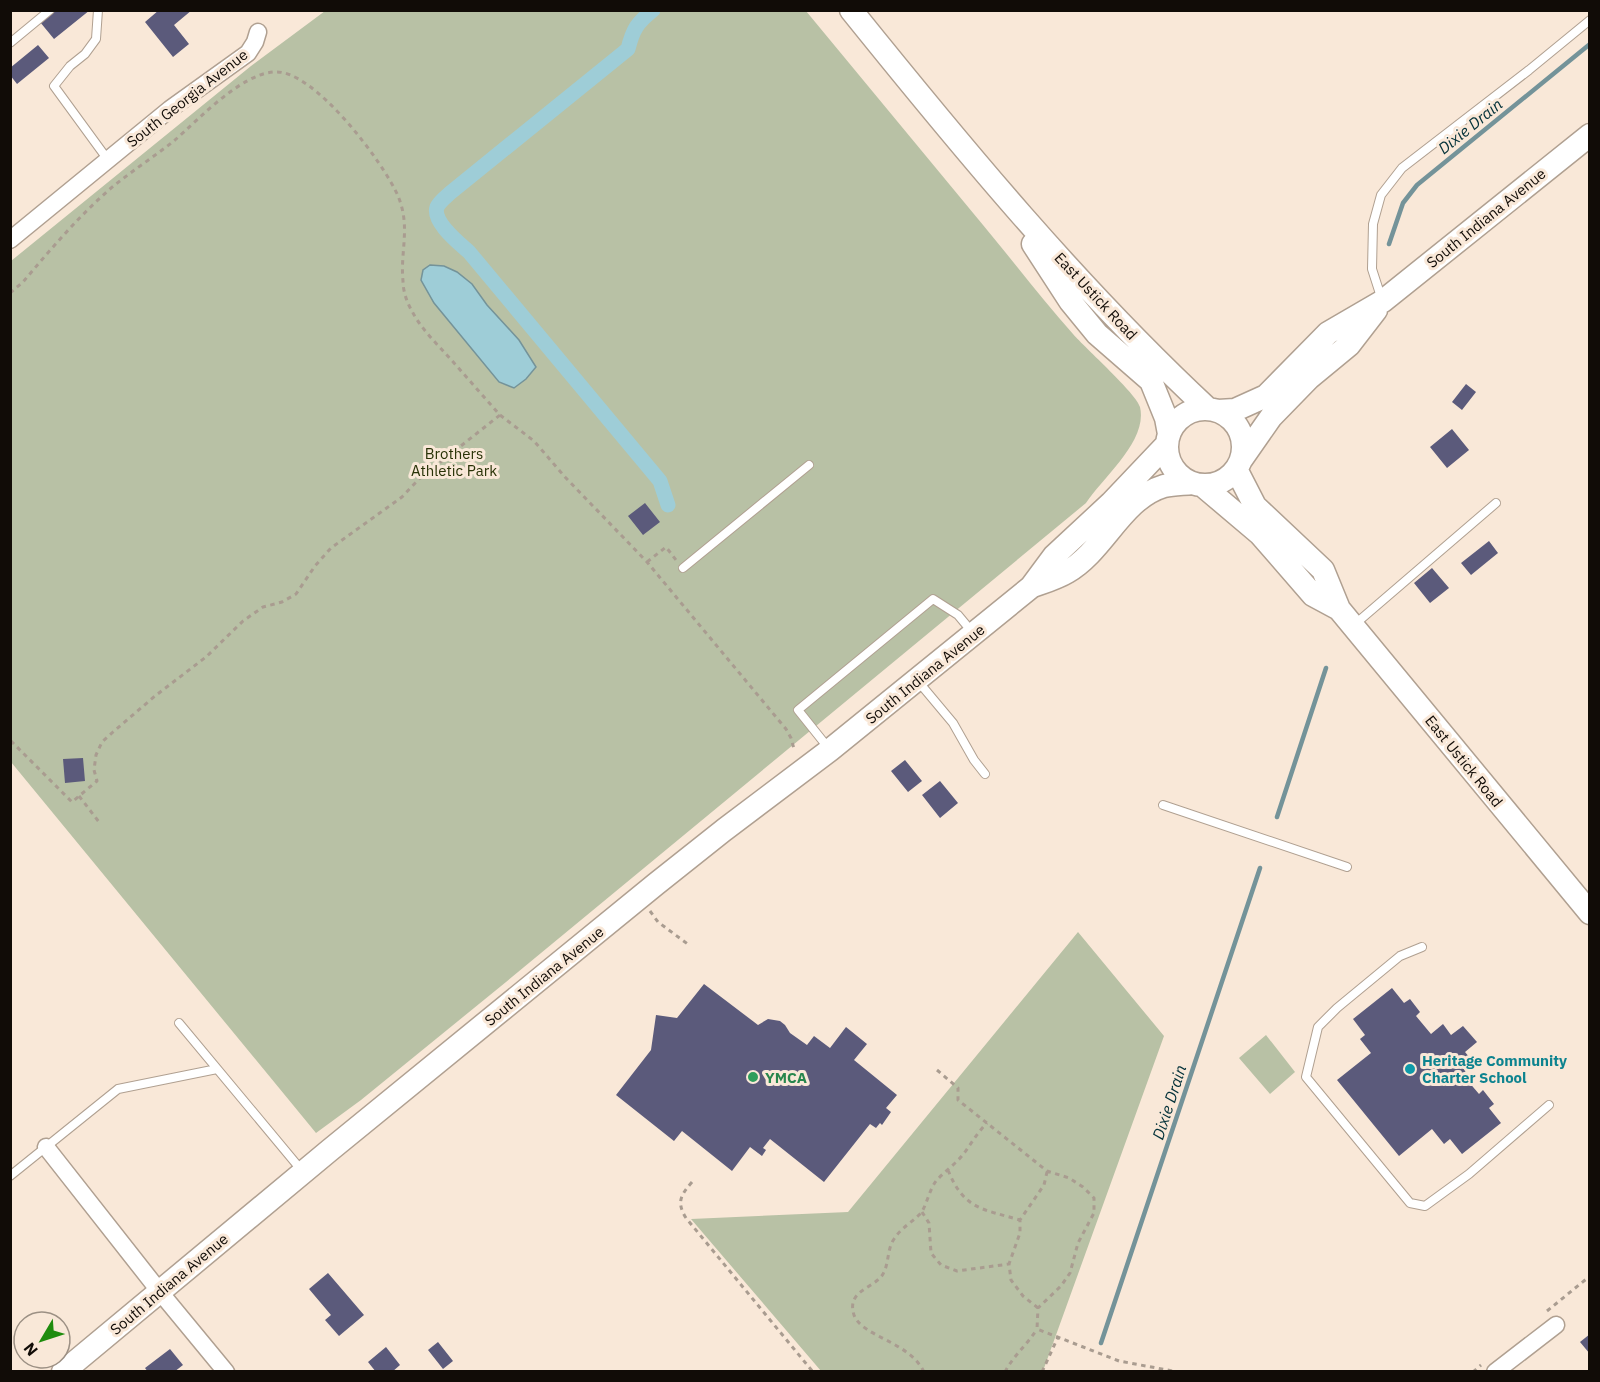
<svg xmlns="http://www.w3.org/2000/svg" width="1600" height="1382" font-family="'IBM Plex Sans',sans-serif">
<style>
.green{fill:#b8c1a5}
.water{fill:#9ecdd7;stroke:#749399;stroke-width:1.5}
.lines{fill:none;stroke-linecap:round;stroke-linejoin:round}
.stream{stroke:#749399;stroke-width:4.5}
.canal{stroke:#9ecdd7;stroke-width:15}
.building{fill:#5b5a7b}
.lane-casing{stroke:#b0a091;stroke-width:10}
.street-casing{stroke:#b0a091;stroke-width:19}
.secondary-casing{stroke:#b0a091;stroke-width:25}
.path{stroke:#a99c90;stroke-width:3;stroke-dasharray:4.5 4.5;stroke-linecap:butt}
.lane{stroke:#fff;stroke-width:8}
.street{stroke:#fff;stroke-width:16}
.secondary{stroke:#fff;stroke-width:22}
.culture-dot{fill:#0f9aa8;stroke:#f9e8d8;stroke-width:2}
.leisure-dot{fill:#2e9e5b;stroke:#f9e8d8;stroke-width:2}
.labels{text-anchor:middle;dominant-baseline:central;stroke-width:6;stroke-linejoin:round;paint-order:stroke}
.street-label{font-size:15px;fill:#110c07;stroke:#f9e8d8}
.park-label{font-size:15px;fill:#293307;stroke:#f9e8d8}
.culture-label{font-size:15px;font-weight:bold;fill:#0d838f;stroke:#f9e8d8;text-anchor:start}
.leisure-label{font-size:15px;font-weight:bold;fill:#27864d;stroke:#f9e8d8;text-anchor:start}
.water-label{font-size:16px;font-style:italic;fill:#013038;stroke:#f9e8d8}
</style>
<rect width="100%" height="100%" fill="#f9e8d8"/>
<path class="green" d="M325,11H806C865,82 924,154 983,225C1013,261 1042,299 1073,334C1085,348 1137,394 1140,407C1148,441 1103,477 1086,503L506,982L361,1100L316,1133L11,762V261L251,66Z
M1078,932L1164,1036L1043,1371H821L691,1219L848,1212Z
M1266,1035L1295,1072L1270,1094L1239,1058Z"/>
<path class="water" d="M430,265L444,266L457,272L472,284L487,305L519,340L536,367L526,379L514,388L499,382L434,303L421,280L423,270Z"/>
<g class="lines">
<path class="stream" d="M1389,244L1403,203L1417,185L1590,44
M1277,817L1326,668
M1101,1343L1260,868"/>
<path class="canal" d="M653,10C637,23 633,29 628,49L450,193C446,197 440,201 437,207C432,222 459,243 469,252L660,481L668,505"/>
</g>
<path class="building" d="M55,10H90L54,39L40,22Z
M159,10H192L174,25L189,44L173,57L145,22Z
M38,45L49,58L17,84L10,75V68Z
M1466,384L1476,392L1462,410L1452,402Z
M1452,429L1469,450L1447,468L1430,447Z
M645,503L660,522L643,535L628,516Z
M1489,541L1498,553L1471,575L1461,563Z
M1432,568L1449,588L1430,603L1414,583Z
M83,758L85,781L65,783L63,759Z
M905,760L922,781L908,792L891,771Z
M940,781L958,803L940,818L922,795Z
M704,984L758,1025L768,1019L780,1021L785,1025L790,1033L807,1045L814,1036L830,1048L846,1027L867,1044L854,1060L897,1095L886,1108L891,1112L882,1125L880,1123L876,1128L870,1124L824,1182L770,1139L763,1148L766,1150L762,1156L750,1147L732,1171L682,1131L674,1141L616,1095L651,1050L656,1015L677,1018Z
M1392,988L1404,1003L1410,999L1420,1012L1416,1016L1431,1034L1443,1024L1451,1035L1463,1026L1477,1042L1465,1052L1475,1064L1462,1074L1479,1094L1483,1090L1494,1104L1489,1108L1501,1123L1462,1154L1450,1139L1444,1144L1432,1129L1399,1156L1337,1080L1371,1053L1360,1039L1365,1035L1353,1019Z
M328,1273L364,1315L339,1336L325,1320L331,1315L309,1289Z
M1590,1334V1354L1580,1342Z
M438,1342L453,1361L443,1369L428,1350Z
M386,1347L400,1365L392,1372H376L368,1362Z
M170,1349L183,1365L174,1372H148L145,1368Z"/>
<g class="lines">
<defs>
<path id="lane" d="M98,10L96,39L85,54L70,66L54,86L108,160
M10,43L50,10
M1382,300L1372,269L1373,224L1381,195L1402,168L1529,70L1590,20
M683,568L809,465
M1354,625L1496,503
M917,680L953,723L974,760L985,774
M830,750L798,710L933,599L958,615L973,633
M1163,805L1347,867
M1422,947L1400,956L1337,1008L1318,1027L1306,1077L1410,1203L1425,1206L1469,1174L1549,1105
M179,1023L303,1172
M10,1176L118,1089L217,1069"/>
<path id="street" d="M10,240L170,109L248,53L255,42L258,32
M46,1147L160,1292L226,1372
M1495,1372L1556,1325"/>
<path id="secondary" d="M851,10C963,149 1077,287 1208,409
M1033,244L1070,301L1097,334L1151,381L1166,418L1169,434
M1167 447a38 38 0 1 1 76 0a38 38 0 1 1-76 0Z
M1218,411L1235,410L1266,396L1328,333L1383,301L1590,135
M1241,460L1271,417L1309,378L1349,345L1376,310
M1236,469L1255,506L1323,570L1339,609L1590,913
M1202,485L1260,534L1313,595L1339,609
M1033,586C1044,582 1057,578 1067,572C1105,550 1121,499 1164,486C1173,484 1183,484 1192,483
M63,1372L330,1150L656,884L724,830L830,750L1031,587L1054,556L1111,503L1167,444"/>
</defs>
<use href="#lane" class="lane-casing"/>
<use href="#street" class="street-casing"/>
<use href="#secondary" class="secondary-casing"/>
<path class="path" d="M10,293L23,282C50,250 78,217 110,189C130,172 154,157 175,140C200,118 241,74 274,72C313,68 384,163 398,196C411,227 400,251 403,281C403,291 407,303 412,311C420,327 434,341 446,354C464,374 482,395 500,415L419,479L402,497L331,548L315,566L296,594L282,602L263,607L243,621L206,657L155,696L113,732L102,742L96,755L94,770L97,781L72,802L10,740
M500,415L534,441L565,477L647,562L786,729L791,738L794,749
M647,562L666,547L676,560
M79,796L99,822
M650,911L658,922L689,945
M937,1070L958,1088V1100L1047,1171L1069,1178L1083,1187L1094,1198V1213L1078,1243L1070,1273L1061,1286L1038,1308L1037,1329L1119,1361L1178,1372
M948,1170C964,1210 983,1209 1020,1220
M692,1182C681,1195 676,1202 686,1218L813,1372
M922,1212L929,1223L931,1253L941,1265L957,1271L1009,1264
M1038,1308L1023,1296L1011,1280L1009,1264L1020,1233V1220L1044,1185L1047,1172
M1547,1311L1590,1276
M924,1372C909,1341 862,1337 854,1315C846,1290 874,1289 883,1274C889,1264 887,1249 894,1239C901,1228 911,1223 920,1214C926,1208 929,1190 936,1181C945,1171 957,1163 965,1152C972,1142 978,1132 987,1123
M1005,1372C1013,1356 1027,1345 1037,1329
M1042,1372L1058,1337
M1473,1372L1481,1365"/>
<use href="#lane" class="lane"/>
<use href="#street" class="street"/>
<use href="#secondary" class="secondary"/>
</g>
<circle class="culture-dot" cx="1410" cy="1069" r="6"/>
<circle class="leisure-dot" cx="753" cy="1077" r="6"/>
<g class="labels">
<g class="street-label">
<text transform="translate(187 98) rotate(-38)">South Georgia Avenue</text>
<text transform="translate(1486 218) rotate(-39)">South Indiana Avenue</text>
<text transform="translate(1096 296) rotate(47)">East Ustick Road</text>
<text transform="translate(925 674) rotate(-39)">South Indiana Avenue</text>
<text transform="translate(1464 761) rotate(51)">East Ustick Road</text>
<text transform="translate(544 976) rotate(-39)">South Indiana Avenue</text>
<text transform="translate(169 1284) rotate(-40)">South Indiana Avenue</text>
</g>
<g class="park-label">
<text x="454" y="453">Brothers<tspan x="454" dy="17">Athletic Park</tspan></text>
</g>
<g class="culture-label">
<text x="1422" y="1060">Heritage Community<tspan x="1422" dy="17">Charter School</tspan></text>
</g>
<g class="leisure-label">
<text x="765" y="1077">YMCA</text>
</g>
<g class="water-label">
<text transform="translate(1470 126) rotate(-39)">Dixie Drain</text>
<text transform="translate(1169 1102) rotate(-72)">Dixie Drain</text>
</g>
</g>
<rect width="1600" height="1382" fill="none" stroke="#110c07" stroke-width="24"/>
<g transform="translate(42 1340) rotate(231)"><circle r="28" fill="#f9e8d8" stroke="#9c9084" stroke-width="1.5"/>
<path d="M0-4.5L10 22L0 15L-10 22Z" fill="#1f8c0e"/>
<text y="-9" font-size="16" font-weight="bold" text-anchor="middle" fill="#110c07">N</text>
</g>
</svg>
